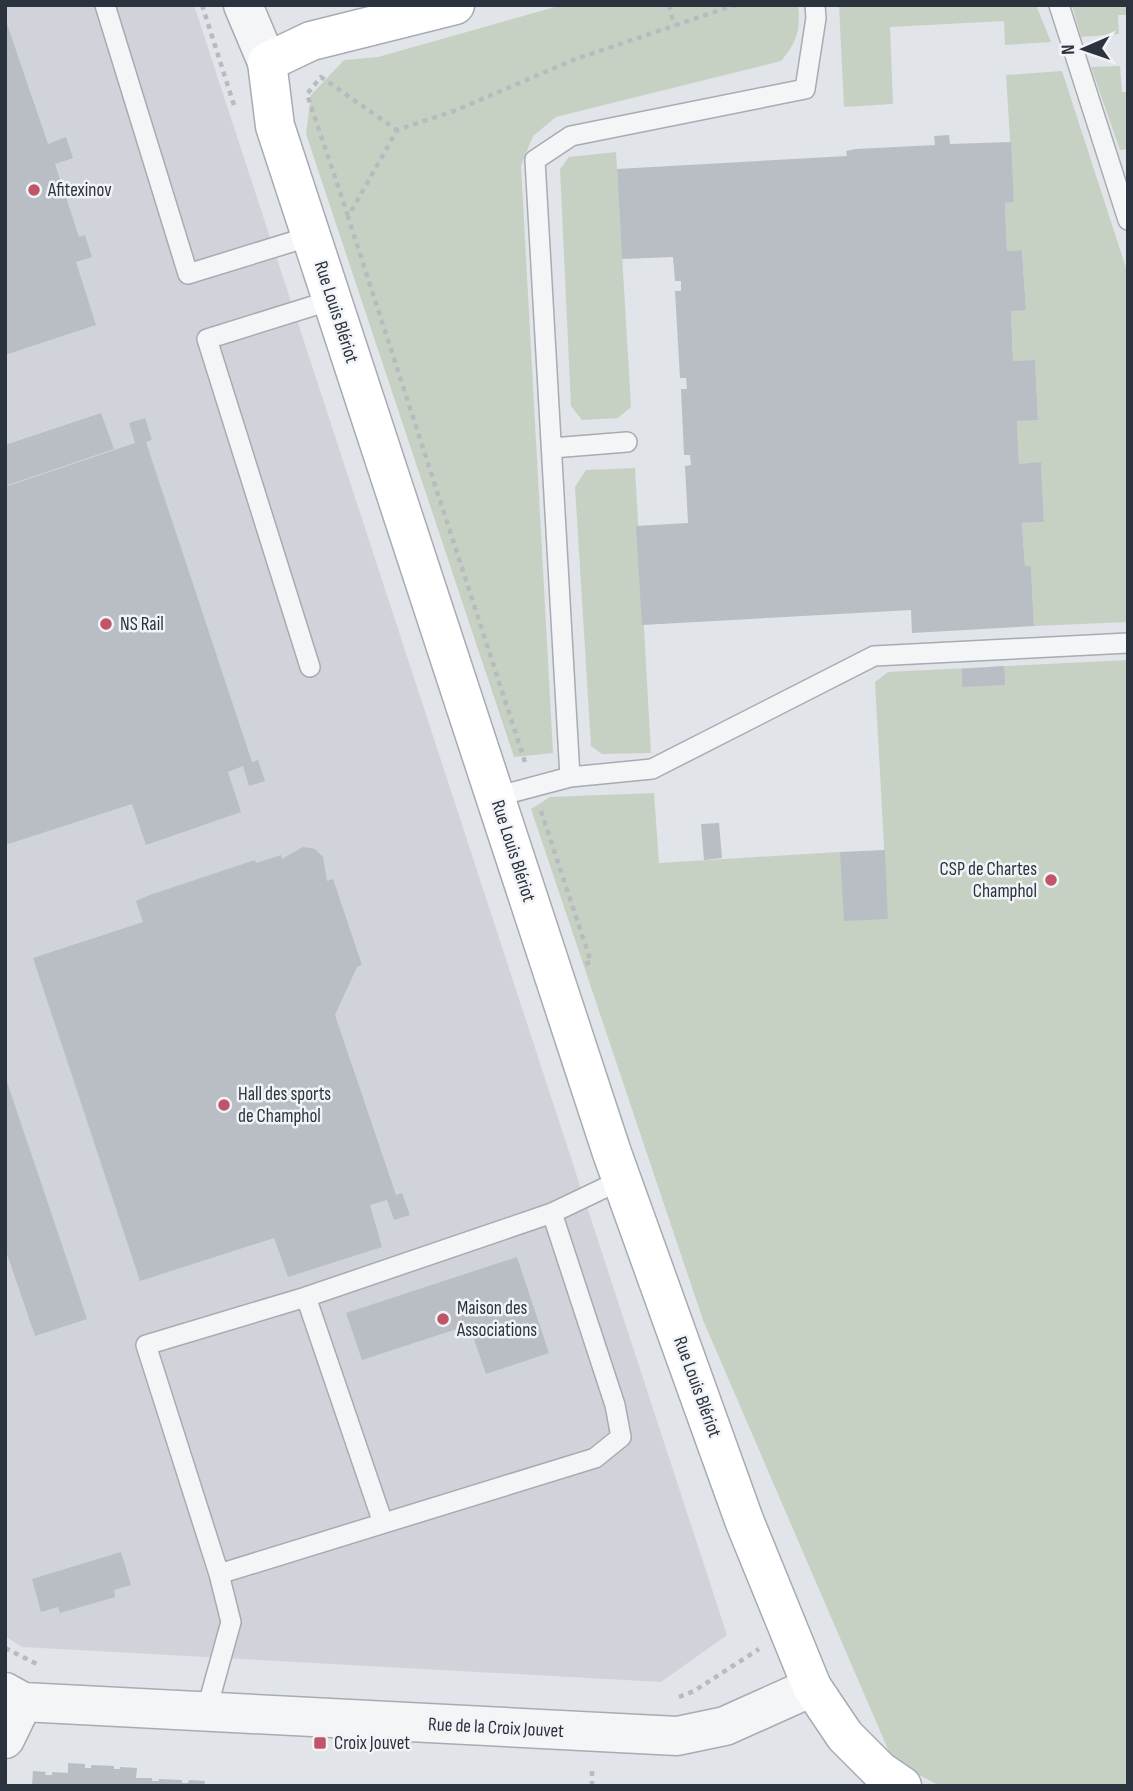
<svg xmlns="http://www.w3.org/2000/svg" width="1133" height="1791" font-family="'Sofia Sans Condensed',sans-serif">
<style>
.built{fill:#d0d3da}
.green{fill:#c7d1c3}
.building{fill:#b9bec4}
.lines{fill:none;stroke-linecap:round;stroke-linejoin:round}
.lane-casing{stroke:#a7abb2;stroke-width:22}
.street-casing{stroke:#a7abb2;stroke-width:41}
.secondary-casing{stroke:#a7abb2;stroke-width:41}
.path{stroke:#b7bbc0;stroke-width:4.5;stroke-dasharray:5 5;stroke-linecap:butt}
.lane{stroke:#f3f5f7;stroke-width:19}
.street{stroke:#f3f5f7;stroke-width:38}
.secondary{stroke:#fff;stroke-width:38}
.poi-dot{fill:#bf5567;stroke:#f1f3f6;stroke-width:2.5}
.labels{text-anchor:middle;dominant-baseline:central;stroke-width:5;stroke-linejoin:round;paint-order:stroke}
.poi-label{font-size:19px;fill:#2b333e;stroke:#f1f3f6;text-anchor:start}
.street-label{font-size:19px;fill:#2b333e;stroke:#f1f3f6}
</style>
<rect width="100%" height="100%" fill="#e1e4e8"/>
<path class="built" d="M5,5H194L727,1635L661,1682L22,1647L5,1636Z"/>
<path class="green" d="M562,5H798C801,30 797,42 781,61L556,117L533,136L521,166L553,753L514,757L306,134L311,95L344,60L378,57Z
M839,5H1036L1051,42L1005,45L1004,21L890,27L893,104L844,107Z
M1072,5H1128V15H1118L1119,34L1081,37Z
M1120,66L1122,92H1128V149L1120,150L1091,67Z
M1062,71L1128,274V622L1034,626L1031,566H1025L1022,523L1044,522L1041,463L1019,464L1017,421L1038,419L1035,360L1013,361L1011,311L1026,309L1022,250L1007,251L1005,203L1014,202L1006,75Z
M616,152L631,407L618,418L582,420L571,406L560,169L569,157Z
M635,468L651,753L602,754L591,746L575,487L586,470Z
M1128,660V1786H940L893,1761L703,1320L531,809L550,797L654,793L659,863L840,852L888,919L875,682L888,672Z"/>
<path class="building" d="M5,18L48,144L66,137L73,158L55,164L79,237L85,235L92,257L76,262L96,325L5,355Z
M949,135L950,144L1011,142L1014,202L1005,203L1007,251L1022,250L1026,310L1011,311L1013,361L1035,360L1038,420L1017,421L1019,464L1041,462L1044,522L1022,523L1025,566H1031L1034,626L912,633L911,610L642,625L636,526L688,523L685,466L691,465L690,455H684L681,389H687L686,378H680L675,291H681V281H675L673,257L622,259L617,169L847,156L846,151L856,149L935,145L934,136Z
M101,413L114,449L5,486V445Z
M145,418L152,440L146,442L252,762L258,760L265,781L249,786L243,766L228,772L241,812L146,845L132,804L5,845V487L135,443L129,423Z
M1004,666L1005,685L962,687V669Z
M719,823L722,858L704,860L701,824Z
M303,847L315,849L323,857L327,881L333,879L362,965L357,967L335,1015L396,1195L402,1193L410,1215L394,1220L387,1200L370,1205L382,1247L288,1277L274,1238L140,1281L33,958L143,922L136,901L150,895L255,860L256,863L281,855L282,859Z
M885,850L888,919L844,921L840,852Z
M5,1076L87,1319L35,1336L5,1248Z
M517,1257L549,1353L486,1374L469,1325L362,1360L346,1313Z
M121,1552L131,1585L114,1590L115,1597L60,1613L58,1607L41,1612L32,1579Z
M68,1763L85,1764V1768H91V1765L114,1766V1769H120V1767L137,1768L136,1778H152V1781H159V1779L182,1780V1783H188L189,1780L205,1781L204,1786H32L33,1771L46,1772L45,1775H52V1772L68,1773Z"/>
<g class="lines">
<defs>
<path id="lane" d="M105,5L188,274L311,236
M1059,5L1128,220
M552,448L627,442
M310,667L207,339L332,300
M570,777L652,769L874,656L1128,643
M495,797L570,777L535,160L571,136L805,89L816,18L815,5
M306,1297L383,1523
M219,1574L595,1458L621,1437L615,1405L552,1213
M206,1712L231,1622L219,1574L146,1345L306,1297L552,1213L621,1180"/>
<path id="street" d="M243,5L267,62
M5,1692L23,1702L677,1736L725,1726L812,1687
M5,1739L23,1702"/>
<path id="secondary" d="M455,5L311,41L267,62L275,126L612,1153L744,1520L812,1687L845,1736L880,1771L902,1786"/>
</defs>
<use href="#lane" class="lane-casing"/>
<use href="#street" class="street-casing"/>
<use href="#secondary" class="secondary-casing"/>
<path class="path" d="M202,5L234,105
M669,5L674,25
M348,216L307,94L321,77L397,130
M525,762L348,217L397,130L454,111L573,60L735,5
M541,811L591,962L585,964
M5,1648L39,1665
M679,1697L694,1691L759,1649
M592,1786V1766"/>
<use href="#lane" class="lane"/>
<use href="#street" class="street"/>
<use href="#secondary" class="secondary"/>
</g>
<g class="poi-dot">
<circle cx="34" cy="190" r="7"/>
<circle cx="106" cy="624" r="7"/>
<circle cx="1051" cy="880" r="7"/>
<circle cx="224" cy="1105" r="7"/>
<circle cx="443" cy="1319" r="7"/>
<rect x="313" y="1736" width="14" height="14" rx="3.5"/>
</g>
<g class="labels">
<g class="poi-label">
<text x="48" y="190">Afitexinov</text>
<text x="120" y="624">NS Rail</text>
<text x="1037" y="869" text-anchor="end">CSP de Chartes<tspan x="1037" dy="22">Champhol</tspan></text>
<text x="238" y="1094">Hall des sports<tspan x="238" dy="22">de Champhol</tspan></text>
<text x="457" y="1308">Maison des<tspan x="457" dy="22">Associations</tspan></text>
<text x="334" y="1743">Croix Jouvet</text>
</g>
<g class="street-label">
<text transform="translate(336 312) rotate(72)">Rue Louis Blériot</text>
<text transform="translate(513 851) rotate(72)">Rue Louis Blériot</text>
<text transform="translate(697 1387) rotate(70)">Rue Louis Blériot</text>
<text transform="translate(496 1728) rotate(3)">Rue de la Croix Jouvet</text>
</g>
</g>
<rect width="1133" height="1791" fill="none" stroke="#2b333e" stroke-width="14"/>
<g transform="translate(1084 49) rotate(268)" stroke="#f1f3f6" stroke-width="5" paint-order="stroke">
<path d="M0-5L12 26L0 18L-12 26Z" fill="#2b333e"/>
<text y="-10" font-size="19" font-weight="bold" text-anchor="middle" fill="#2b333e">N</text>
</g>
</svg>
